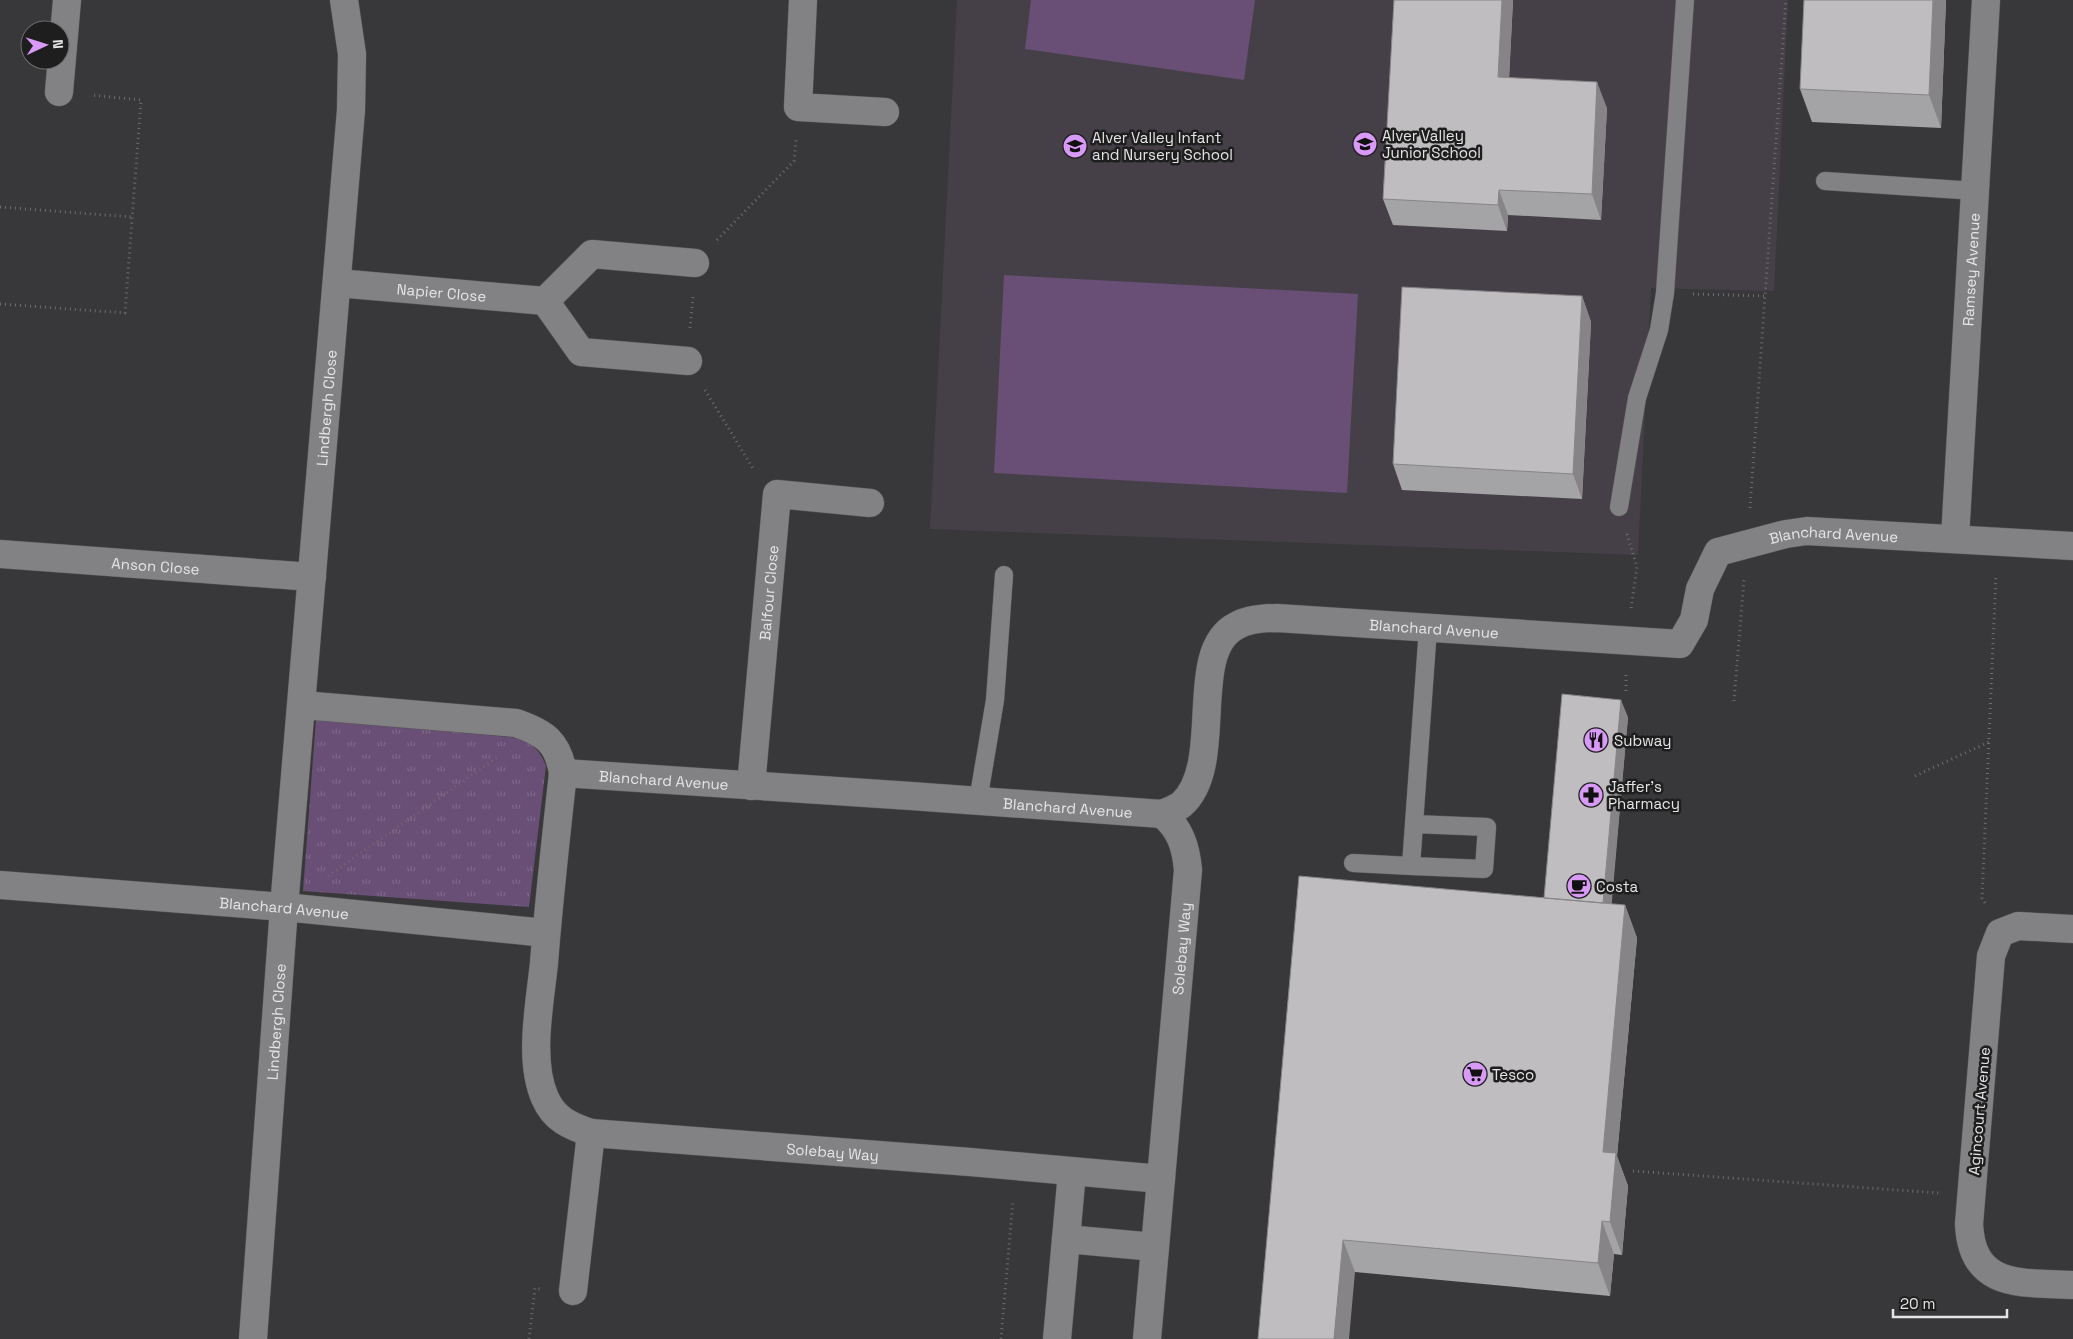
<svg xmlns="http://www.w3.org/2000/svg" width="2073" height="1339" font-family="'Space Grotesk',sans-serif">
<style>
.built{fill:#454047}
.grass{fill:#694e76}
.park{fill:url(#park-tufts)}
.lines{fill:none;stroke-linecap:round;stroke-linejoin:round}
.lane-casing{stroke:#575657;stroke-width:19}
.street-casing{stroke:#575657;stroke-width:29}
.path{stroke:#6e6d6f;stroke-width:3;stroke-dasharray:1 4;stroke-linecap:butt}
.lane{stroke:#828183;stroke-width:18}
.street{stroke:#828183;stroke-width:28}
.wall{fill:#a4a3a5}
.shaded-wall{fill:#868486}
.building{fill:#bfbdc0;stroke:#868486}
.labels{text-anchor:middle;dominant-baseline:central;stroke-width:5;stroke-linejoin:round;paint-order:stroke}
.poi-label{font-size:15px;fill:#e6e5e6;stroke:#1f1e1f;text-anchor:start}
.street-label{font-size:15px;fill:#e6e5e6;stroke:#1f1e1f}
</style>
<defs>
<pattern id="park-tufts" width="24" height="20" patternUnits="userSpaceOnUse" patternTransform="scale(1.25)"><rect width="24" height="20" fill="#694e76"/><path d="M3 7l-1-3M5 7V3M7 7l1-3M15 17l-1-3M17 17v-4M19 17l1-3" fill="none" stroke="#7e678a"/></pattern>
</defs>
<rect width="100%" height="100%" fill="#383739"/>
<path class="built" d="M957,0H1788L1774,291L1651,288L1638,555L930,529Z"/>
<path class="grass" d="M1031,0H1255L1244,80L1025,49Z
M1004,275L1358,294L1347,493L994,473Z"/>
<path class="park" d="M316,719L520,738C534,745 540,751 546,766L529,907L303,891Z"/>
<g class="lines">
<defs>
<path id="lane" d="M1825,181L1976,191
M1619,507L1637,398L1659,330L1665,293L1685,0
M978,801L995,700L1004,575
M1353,863L1411,866L1428,628
M1411,866L1484,869L1487,827L1414,824"/>
<g id="street">
<path d="M803,0L798,107L885,112"/>
<path d="M59,92L67,0"/>
<path id="s1" d="M337,283L545,301"/>
<path d="M688,361L581,352L545,301L592,254L695,263"/>
<path id="s2" d="M1955,538L1986,0"/>
<path id="s3" d="M0,554L312,577"/>
<path id="s4" d="M302,705L516,723C545,733 558,742 563,773C556,836 549,899 544,963C540,1003 528,1060 545,1098C554,1119 570,1126 591,1133L970,1162L1161,1179"/>
<path id="s5" d="M563,773L911,796L1162,814C1169,811 1176,809 1182,804C1226,764 1186,652 1236,626C1248,619 1263,618 1277,618L1680,644L1694,620L1700,589L1718,552L1786,534L1807,531L2073,546"/>
<path id="s6" d="M751,786L777,494L870,503"/>
<path id="s7" d="M0,885L284,907L546,933"/>
<path d="M2073,929L2018,926L2000,933L1991,956L1969,1224C1972,1290 2023,1282 2073,1285"/>
<path d="M1066,1239L1155,1247"/>
<path d="M573,1291L591,1133"/>
<path id="s8" d="M253,1339L284,907L351,110L352,54L344,0"/>
<path d="M1057,1339L1072,1172"/>
<path id="s9" d="M1147,1339L1188,870C1186,847 1180,828 1162,814"/>
</g>
</defs>
<use href="#lane" class="lane-casing"/>
<use href="#street" class="street-casing"/>
<path class="path" d="M0,207L132,217
M717,240L794,161L796,140
M1693,294L1765,296
M0,304L125,313L141,100L91,95
M690,328L693,297
M705,390L754,470
M1750,508L1786,0
M1627,534L1637,567L1631,609
M1626,691V675
M1734,701L1744,579
M1915,776L1989,742
M328,876L499,756
M1985,903L1982,898L1996,575
M1633,1171L1939,1193
M529,1339L535,1288L540,1289
M1001,1339L1013,1200"/>
<use href="#lane" class="lane"/>
<use href="#street" class="street"/>
</g>
<path class="wall" d="M1394,0H1513L1509,77L1607,108L1601,220L1508,215L1507,231L1393,225L1383,199Z
M1804,0H1946L1941,128L1812,122L1800,89Z
M1582,296L1591,322L1582,499L1402,490L1393,464Z
M1628,717L1611,904L1625,905L1637,938L1617,1156L1628,1186L1622,1255L1614,1254L1610,1296L1355,1272L1258,1339L1544,898Z"/>
<path class="shaded-wall" d="M1502,0H1513L1508,102L1498,77Z
M1933,0H1946L1941,128L1929,95Z
M1597,82L1607,108L1601,220L1592,194Z
M1499,190L1508,215L1507,231L1498,205Z
M1582,296L1591,322L1582,499L1573,474Z
M1621,700L1628,717L1609,935L1602,917Z
M1625,905L1637,938L1617,1156L1628,1186L1622,1255L1610,1222L1603,1152Z
M1602,1221L1614,1254L1610,1296L1598,1263Z
M1343,1240L1355,1272L1349,1339H1334Z"/>
<path class="building" d="M1394,0H1502L1498,77L1597,82L1592,194L1499,190L1498,205L1383,199Z
M1804,0H1933L1929,95L1800,89Z
M1402,287L1582,296L1573,474L1393,464Z
M1562,694L1621,700L1603,903L1544,898Z
M1299,876L1625,905L1603,1152L1616,1153L1610,1222L1602,1221L1598,1263L1343,1240L1334,1339H1258Z"/>
<defs>
<symbol id="school-disc" viewBox="-11 -11 22 22"><circle r="9.5" fill="#d99af7" stroke="#1f1e1f"/><path d="M0-5L7-2L0 1L-7-2ZM-4 1L0 2.5L4 1V4Q0 6-4 4Z" fill="#111"/></symbol>
<symbol id="restaurant-disc" viewBox="-11 -11 22 22"><circle r="9.5" fill="#d99af7" stroke="#1f1e1f"/><path d="M-5-6h1v4h1v-4h1v4h1v-4h1v5L-1.5 .5V6h-2V.5L-5-1ZM5-6V6H3V1.5H1.5Q1.5-4 5-6Z" fill="#111"/></symbol>
<symbol id="pharmacy-disc" viewBox="-11 -11 22 22"><circle r="9.5" fill="#d99af7" stroke="#1f1e1f"/><path d="M-2-6h4v4h4v4h-4v4h-4v-4h-4v-4h4Z" fill="#111"/></symbol>
<symbol id="cafe-disc" viewBox="-11 -11 22 22"><circle r="9.5" fill="#d99af7" stroke="#1f1e1f"/><path d="M-5.5-4.5H6V0H3Q3 3.5 0 3.5H-2.5Q-5.5 3.5-5.5 0ZM3-3.2v2h1.7v-2ZM-6 4.5H4V6H-6Z" fill="#111"/></symbol>
<symbol id="supermarket-disc" viewBox="-11 -11 22 22"><circle r="9.5" fill="#d99af7" stroke="#1f1e1f"/><path d="M-6-5.5h2.5l.6 2H6L4.5 2H-2.5L-4.4-4H-6ZM-1.5 3.2a1.3 1.3 0 1 0 .1 0ZM3 3.2a1.3 1.3 0 1 0 .1 0Z" fill="#111"/></symbol>
</defs>
<g fill-rule="evenodd">
<use href="#school-disc" x="1351" y="130" width="28" height="28"/>
<use href="#school-disc" x="1061" y="132" width="28" height="28"/>
<use href="#restaurant-disc" x="1582" y="726" width="28" height="28"/>
<use href="#pharmacy-disc" x="1577" y="781" width="28" height="28"/>
<use href="#cafe-disc" x="1565" y="872" width="28" height="28"/>
<use href="#supermarket-disc" x="1461" y="1060" width="28" height="28"/>
</g>
<g class="labels">
<g class="poi-label">
<text x="1382" y="135">Alver Valley<tspan x="1382" dy="17">Junior School</tspan></text>
<text x="1092" y="137">Alver Valley Infant<tspan x="1092" dy="17">and Nursery School</tspan></text>
<text x="1614" y="740">Subway</text>
<text x="1608" y="786">Jaffer's<tspan x="1608" dy="17">Pharmacy</tspan></text>
<text x="1596" y="886">Costa</text>
<text x="1492" y="1074">Tesco</text>
</g>
<g class="street-label">
<text stroke="none"><textPath href="#s2" startOffset="269">Ramsey Avenue</textPath></text>
<text stroke="none"><textPath href="#s1" startOffset="105">Napier Close</textPath></text>
<text stroke="none"><textPath href="#s8" startOffset="934">Lindbergh Close</textPath></text>
<text stroke="none"><textPath href="#s5" startOffset="1480">Blanchard Avenue</textPath></text>
<text stroke="none"><textPath href="#s3" startOffset="156">Anson Close</textPath></text>
<text stroke="none"><textPath href="#s6" startOffset="194">Balfour Close</textPath></text>
<text stroke="none"><textPath href="#s5" startOffset="1015">Blanchard Avenue</textPath></text>
<text stroke="none"><textPath href="#s5" startOffset="101">Blanchard Avenue</textPath></text>
<text stroke="none"><textPath href="#s5" startOffset="506">Blanchard Avenue</textPath></text>
<text stroke="none"><textPath href="#s7" startOffset="285">Blanchard Avenue</textPath></text>
<text stroke="none"><textPath href="#s9" startOffset="392">Solebay Way</textPath></text>
<text stroke="none"><textPath href="#s8" startOffset="318">Lindbergh Close</textPath></text>
<text transform="translate(1979 1111) rotate(-85)">Agincourt Avenue</text>
<text stroke="none"><textPath href="#s4" startOffset="918">Solebay Way</textPath></text>
</g>
</g>
<g transform="translate(45 45) rotate(86)"><circle r="24" fill="#1f1e1f" stroke="#6f6e6f"/>
<path d="M0-4L9 19L0 12L-9 19Z" fill="#d99af7"/>
<text y="-8" font-size="14" font-weight="bold" text-anchor="middle" fill="#e6e5e6">N</text>
</g>
<path d="M1893 1309v8h114v-8" fill="none" stroke="#e6e5e6" stroke-width="2.5"/>
<text x="1900" y="1309" font-size="15" fill="#e6e5e6" stroke="#1f1e1f" stroke-width="4" paint-order="stroke">20 m</text>
</svg>
